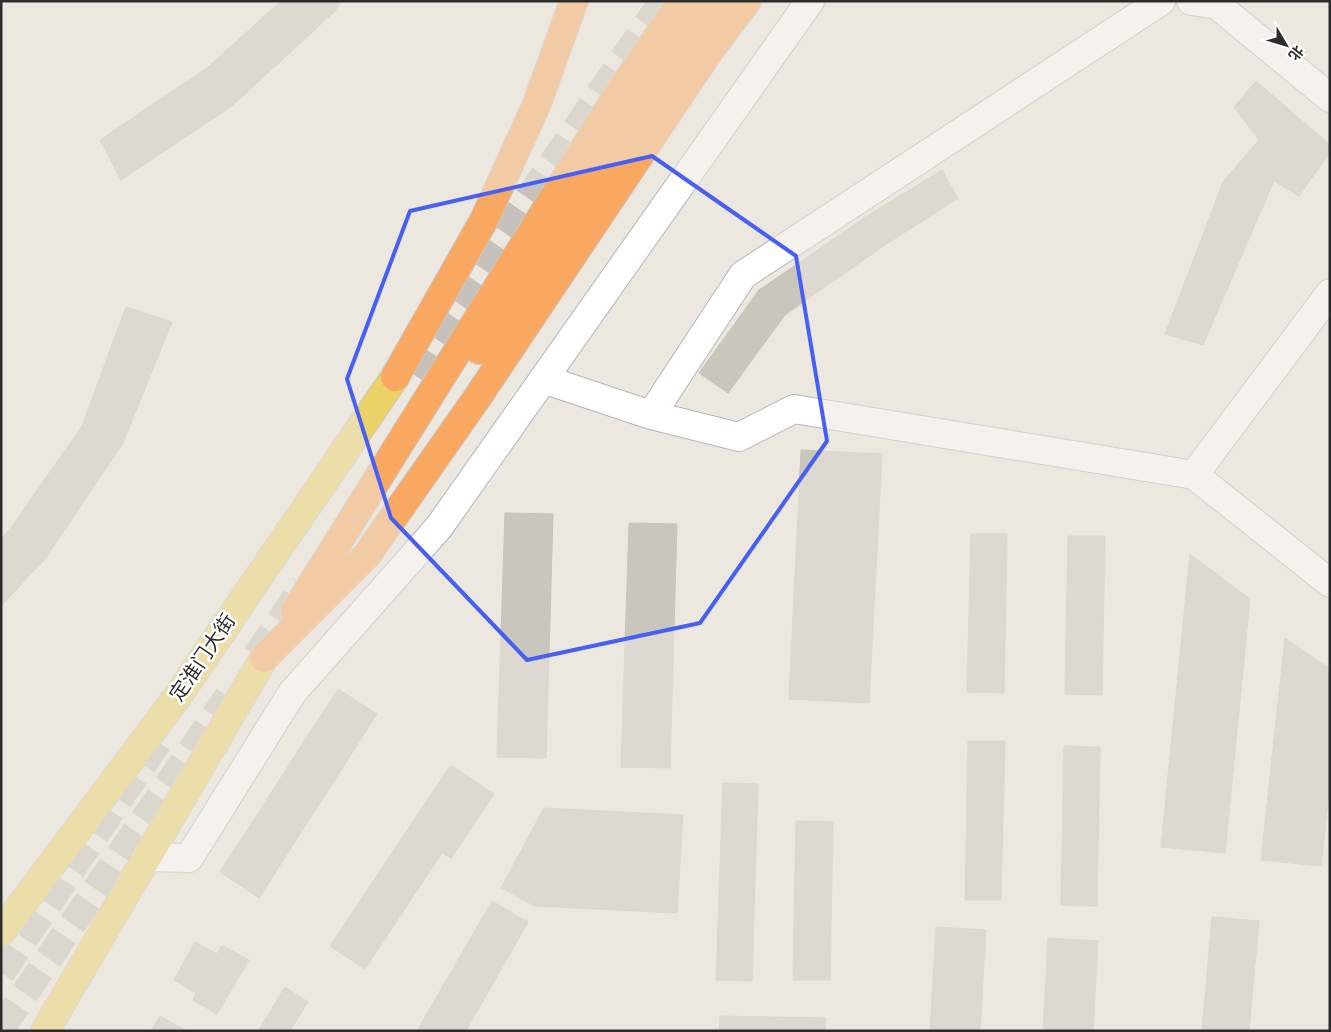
<svg xmlns="http://www.w3.org/2000/svg" width="1331" height="1032" font-family="'Alegreya Sans','Noto Sans SC',sans-serif">
<style>
.building{fill:#c9c6be;stroke:#c9c4b9}
.lines{fill:none;stroke-linecap:round;stroke-linejoin:round}
.highway-tunnel{stroke:#c6c2bb;stroke-width:28;stroke-dasharray:28 14;stroke-linecap:butt}
.street-casing{stroke:#b3b5bf;stroke-width:30}
.primary-casing{stroke:#c8c8c8;stroke-width:30}
.highway-casing{stroke:#c8c8c8;stroke-width:30}
.street{stroke:#fff;stroke-width:28}
.primary{stroke:#ebd266;stroke-width:28}
.highway{stroke:#f8a860;stroke-width:28}
.marked{fill:none;stroke:#475ff3;stroke-width:4;stroke-linejoin:round}
.labels{text-anchor:middle;dominant-baseline:central;stroke-width:5;stroke-linejoin:round;paint-order:stroke}
.street-label{font-size:20px;fill:#2c2c2c;stroke:#fff}
</style>
<rect width="100%" height="100%" fill="#ede8df"/>
<path class="building" d="M281,1H342L334,12L232,106L121,180L100,140L207,68Z
M1256,81L1330,145V152L1299,196L1274,181L1203,345L1165,334L1223,182L1259,140L1234,107Z
M942,170L958,198L882,247L785,315L728,393L699,373L759,290L864,218Z
M126,307L172,322L122,445L44,560L1,606V539L10,529L82,426Z
M801,450L882,454L869,703L789,699Z
M505,513L553,514L546,758L497,757Z
M629,523L677,524L670,768L621,767Z
M971,534H1007L1004,693L967,692Z
M1068,536H1105L1102,695L1065,694Z
M1190,554L1250,599L1225,853L1161,847Z
M1285,638L1330,669V783L1321,866L1261,860Z
M338,689L377,714L259,898L220,872Z
M968,741H1005L1001,900H965Z
M1064,746L1100,747L1097,906L1061,905Z
M451,765L494,794L451,858L442,853L365,969L330,946Z
M723,783L758,784L752,981L716,980Z
M544,808L683,815L677,913L535,906L501,888Z
M796,821L833,822L830,980H793Z
M492,901L528,922L466,1031H417Z
M1212,917L1259,921L1249,1031H1202Z
M936,927L986,930L980,1031H930Z
M1048,938L1098,941L1093,1031H1043Z
M195,942L217,954L222,945L249,960L217,1014L193,1000L196,993L174,980Z
M285,987L308,1002L290,1031H258Z
M160,1016L187,1031H151Z
M720,1016L826,1018L825,1031H719Z"/>
<g class="lines">
<path class="highway-tunnel" d="M410,372L663,1
M256,656L304,586
M1,973L158,742
M1,1028L228,697"/>
<defs>
<path id="street" d="M1191,1L1217,5L1330,98
M543,379L651,415L743,275L1161,1
M651,415L739,437L794,409L1194,475L1330,583
M1194,475L1330,293
M147,857L189,858L292,693L439,527L810,1"/>
<path id="primary" d="M1,932L177,697L395,377
M45,1031L264,658"/>
<path id="highway" d="M479,350L714,1
M395,377L484,220L536,106L574,1
M295,611L622,88L683,1
M264,658L367,555L477,398L710,50L747,1"/>
</defs>
<use href="#street" class="street-casing"/>
<use href="#primary" class="primary-casing"/>
<use href="#highway" class="highway-casing"/>
<use href="#street" class="street"/>
<use href="#primary" class="primary"/>
<use href="#highway" class="highway"/>
</g>
<path d="M0 0H1331V1032H0ZM652,156L796,256L827,441L700,623L527,660L391,518L347,379L410,211Z" fill="#ede8df" fill-opacity=".55" fill-rule="evenodd"/>
<path class="marked" d="M652,156L796,256L827,441L700,623L527,660L391,518L347,379L410,211Z"/>
<g class="labels">
<g class="street-label">
<text transform="translate(203 658) rotate(-56)">定淮门大街</text>
</g>
</g>
<rect width="1331" height="1032" fill="none" stroke="#2c2c2c" stroke-width="5"/>
<g transform="translate(1286 45) rotate(128)" stroke="#ffffff" stroke-width="4" paint-order="stroke">
<path d="M0-4L9 19L0 12L-9 19Z" fill="#2c2c2c"/>
<text y="-8" font-size="14" font-weight="bold" text-anchor="middle" fill="#2c2c2c">北</text>
</g>
</svg>
